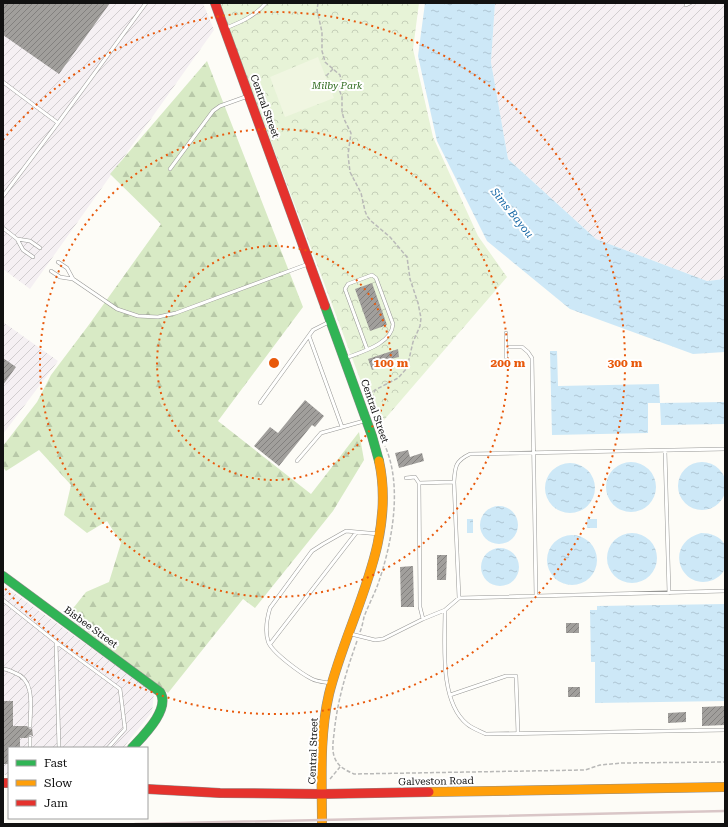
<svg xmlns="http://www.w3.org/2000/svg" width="728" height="827" font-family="'Roboto Serif',serif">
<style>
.industrial{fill:url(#industrial-furrows)}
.forest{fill:url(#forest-firs)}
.park{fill:url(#park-crowns)}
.pitch{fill:#f0f6e1}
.water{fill:url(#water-ripples)}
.building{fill:url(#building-hatch)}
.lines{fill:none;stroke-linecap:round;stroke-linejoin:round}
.lane-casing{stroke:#979795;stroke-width:4}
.fast-casing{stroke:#8e8d8b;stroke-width:10}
.slow-casing{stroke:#8e8d8b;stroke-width:10}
.jam-casing{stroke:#8e8d8b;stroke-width:10}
.path{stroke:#b9b9b8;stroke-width:1.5;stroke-dasharray:4 2;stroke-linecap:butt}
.lane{stroke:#fffffe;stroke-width:3}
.fast{stroke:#30b455;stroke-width:9}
.slow{stroke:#ff9f0a;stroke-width:9}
.jam{stroke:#e5322d;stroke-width:9}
.rail{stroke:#d9c6c7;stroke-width:2.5}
.ring{fill:none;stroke:#e8590c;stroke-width:2;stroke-dasharray:2 4}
.labels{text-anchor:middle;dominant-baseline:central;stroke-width:4;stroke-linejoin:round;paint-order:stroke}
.park-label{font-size:10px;font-style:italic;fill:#2f6b1f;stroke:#fff}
.street-label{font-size:10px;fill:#111;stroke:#fff}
.water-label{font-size:11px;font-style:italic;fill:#1768a6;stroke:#fff}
.centre{fill:#e8590c;stroke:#fff;stroke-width:2}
.ring-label{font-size:12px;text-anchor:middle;font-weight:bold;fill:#e8590c;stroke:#fff;stroke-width:4;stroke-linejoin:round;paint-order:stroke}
</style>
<defs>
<pattern id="industrial-furrows" width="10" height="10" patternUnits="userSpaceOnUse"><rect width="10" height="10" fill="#f5f0f3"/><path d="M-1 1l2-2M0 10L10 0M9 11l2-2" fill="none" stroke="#d1cdcf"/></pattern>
<pattern id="forest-firs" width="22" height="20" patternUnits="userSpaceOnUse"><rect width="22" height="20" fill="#d8eac5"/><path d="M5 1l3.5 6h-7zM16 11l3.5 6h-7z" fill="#b8c8a8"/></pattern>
<pattern id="park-crowns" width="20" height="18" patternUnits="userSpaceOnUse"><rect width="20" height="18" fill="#e7f3d7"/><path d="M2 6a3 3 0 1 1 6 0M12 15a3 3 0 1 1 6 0" fill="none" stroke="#c5cfb8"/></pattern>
<pattern id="water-ripples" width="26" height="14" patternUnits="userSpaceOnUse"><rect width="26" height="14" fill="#cde8f7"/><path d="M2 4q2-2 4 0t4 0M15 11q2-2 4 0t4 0" fill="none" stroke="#afc6d3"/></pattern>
<pattern id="building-hatch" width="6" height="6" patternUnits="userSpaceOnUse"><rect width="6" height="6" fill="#a19f9c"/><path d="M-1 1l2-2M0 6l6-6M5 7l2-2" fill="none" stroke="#82807e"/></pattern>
</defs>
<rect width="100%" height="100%" fill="#fdfcf7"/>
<path class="industrial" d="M3,3H203L214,30L30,289L3,269Z
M495,3H725V279L707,281L596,239L508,159L491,62Z
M3,322L58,361L3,434Z
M3,585L154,693L152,712L123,748H9V775H3Z"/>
<path class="forest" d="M207,61L303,307L218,421L311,494L359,432L364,460L333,511L255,608L243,599L168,693L67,616L86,592L109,582L121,543L107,521L87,533L64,515L71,485L39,450L6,471L3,467V446L37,402L51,375L88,326L161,224L110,174Z"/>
<path class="park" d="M219,3H419L413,49L433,137L478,236L507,277L378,427Z"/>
<path class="pitch" d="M318,57L334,98L285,117L270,77Z"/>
<path class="water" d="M425,3H495L491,62L508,159L596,239L707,281L725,279V352L693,354L570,309L487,241L437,141L418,56Z
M550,351H557L558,386L659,384L660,403H648V433L552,435Z
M725,402V424L661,425L660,403Z
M678 486a24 24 0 1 1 48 0a24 24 0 1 1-48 0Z
M606 487a25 25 0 1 1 50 0a25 25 0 1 1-50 0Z
M545 488a25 25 0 1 1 50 0a25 25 0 1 1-50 0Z
M480 525a19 19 0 1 1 38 0a19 19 0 1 1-38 0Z
M467,519H473V533H467Z
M587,519H597V528H587Z
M701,533C711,533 720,536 725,545C725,553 727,564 724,570C722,575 717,578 713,580C681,592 662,544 701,533Z
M607 558a25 25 0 1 1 50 0a25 25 0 1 1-50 0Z
M547 560a25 25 0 1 1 50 0a25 25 0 1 1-50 0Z
M481 567a19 19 0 1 1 38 0a19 19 0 1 1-38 0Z
M725,604V701L595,703V662H591L590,610H597V606Z"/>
<path class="building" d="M3,3H110L59,74L3,35Z
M372,283L387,325L370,331L355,289Z
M398,349L399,357L391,359L392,362L372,370L368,359Z
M3,358L16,367L3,385Z
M305,400L324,416L315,427L312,425L279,466L254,446L270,427L278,433Z
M408,450L410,457L422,453L424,461L399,468L395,453Z
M437,555H447L446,580H437Z
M413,566L414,607H401L400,567Z
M566,623H579V633H566Z
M568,687H580V697H568Z
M3,701H13V726H27L30,729L32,728L33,736L30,735L27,738H20V748H9V764H3Z
M725,706V725L702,726V707Z
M686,712V722L668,723V713Z"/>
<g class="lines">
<defs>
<path id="lane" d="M686,5L690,3
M226,28C241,22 255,16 266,3
M3,82L58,123L146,3
M170,169L213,111L220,106L248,96
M3,196L58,123
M3,228L17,239L23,250L33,257
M17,239L30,241L40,248
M58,262L67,268L73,279L117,309L138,316L158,317L176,313L308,264
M51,271L60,277L73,279
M309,336L342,427
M506,347H522L528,352L532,358L536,596
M506,357V333
M346,358C361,352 392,344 393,324L376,278L372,275L348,284L345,289L367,349
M260,403L313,330L329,322
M665,451L669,593
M297,461L321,433L364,421
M419,483L454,482
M459,598L725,591
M3,600L56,642L59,748
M445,610C445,643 439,701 467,724C473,729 480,731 486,734L725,730
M423,619L445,610L459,598L454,482C455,467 455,461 470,454L725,449
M351,634L375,640L383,639L423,619L420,607L419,483L415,477L406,478
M56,642L120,689L125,729L108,748
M270,644L356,533
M3,669C7,669 11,671 15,673C36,680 30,709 30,726
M330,683C324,682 318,682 312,679C302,674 271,652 268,641C265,631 267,618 270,608L312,551L323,544L346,531L379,534
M450,695L506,676H516L518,734
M30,748V738"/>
<path id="fast" d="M325,306L372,436L379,461
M3,576L160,692C171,709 143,736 132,748"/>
<path id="slow" d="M429,792L725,787
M322,824C322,781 319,737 329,694C348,617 397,543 379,461"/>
<path id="jam" d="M215,3L325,306
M3,783H9
M147,789L220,793L322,794L429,792"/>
</defs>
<use href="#lane" class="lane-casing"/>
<use href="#fast" class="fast-casing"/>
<use href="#slow" class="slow-casing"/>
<use href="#jam" class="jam-casing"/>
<path class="path" d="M318,3L317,10L322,32V51L324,58L325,62L340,75L341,80L339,89L342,97V112L344,119L351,133L348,155L350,172L361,193L365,211L367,216L371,221L390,237L407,257L410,279L418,303L421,318L420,326L413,342L407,368L398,378L375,390L372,397L370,405
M326,76L333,69
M360,632C362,627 363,622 364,617C368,606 374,595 378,584C392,544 403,486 385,446
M357,641C346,672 337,702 334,734C333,742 332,749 334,756C337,766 345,770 354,774L585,770L600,765L622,763L725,762
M330,779L340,767"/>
<use href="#lane" class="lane"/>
<use href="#fast" class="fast"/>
<use href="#slow" class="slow"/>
<use href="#jam" class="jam"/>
<path class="rail" d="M135,824L725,811"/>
</g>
<g class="ring">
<circle cx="274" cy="363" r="117"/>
<circle cx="274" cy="363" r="234"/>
<path d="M3 140A351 351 0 1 1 3 586"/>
</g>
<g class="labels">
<g class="park-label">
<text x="337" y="85">Milby Park</text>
</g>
<g class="street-label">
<text transform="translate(265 106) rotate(70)">Central Street</text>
<text transform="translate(375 411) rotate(71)">Central Street</text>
<text transform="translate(91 627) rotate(36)">Bisbee Street</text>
<text transform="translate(313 751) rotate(-88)">Central Street</text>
<text transform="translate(436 781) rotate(-1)">Galveston Road</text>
</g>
<g class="water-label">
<text transform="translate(512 213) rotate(51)">Sims Bayou</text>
</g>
</g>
<circle cx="274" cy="363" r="6" class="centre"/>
<g class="ring-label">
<text x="391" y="367">100 m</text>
<text x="508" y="367">200 m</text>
<text x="625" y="367">300 m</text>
</g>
<rect width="728" height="827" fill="none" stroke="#111111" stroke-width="8"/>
<rect x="8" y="747" width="140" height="72" fill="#ffffff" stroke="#a0a0a0"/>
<rect x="16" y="760" width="20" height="6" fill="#30b455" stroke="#a0a0a0"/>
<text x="44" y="767" font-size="12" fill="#111111">Fast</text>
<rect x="16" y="780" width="20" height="6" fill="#ff9f0a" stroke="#a0a0a0"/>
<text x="44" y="787" font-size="12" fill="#111111">Slow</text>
<rect x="16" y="800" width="20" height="6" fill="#e5322d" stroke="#a0a0a0"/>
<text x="44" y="807" font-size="12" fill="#111111">Jam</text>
</svg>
